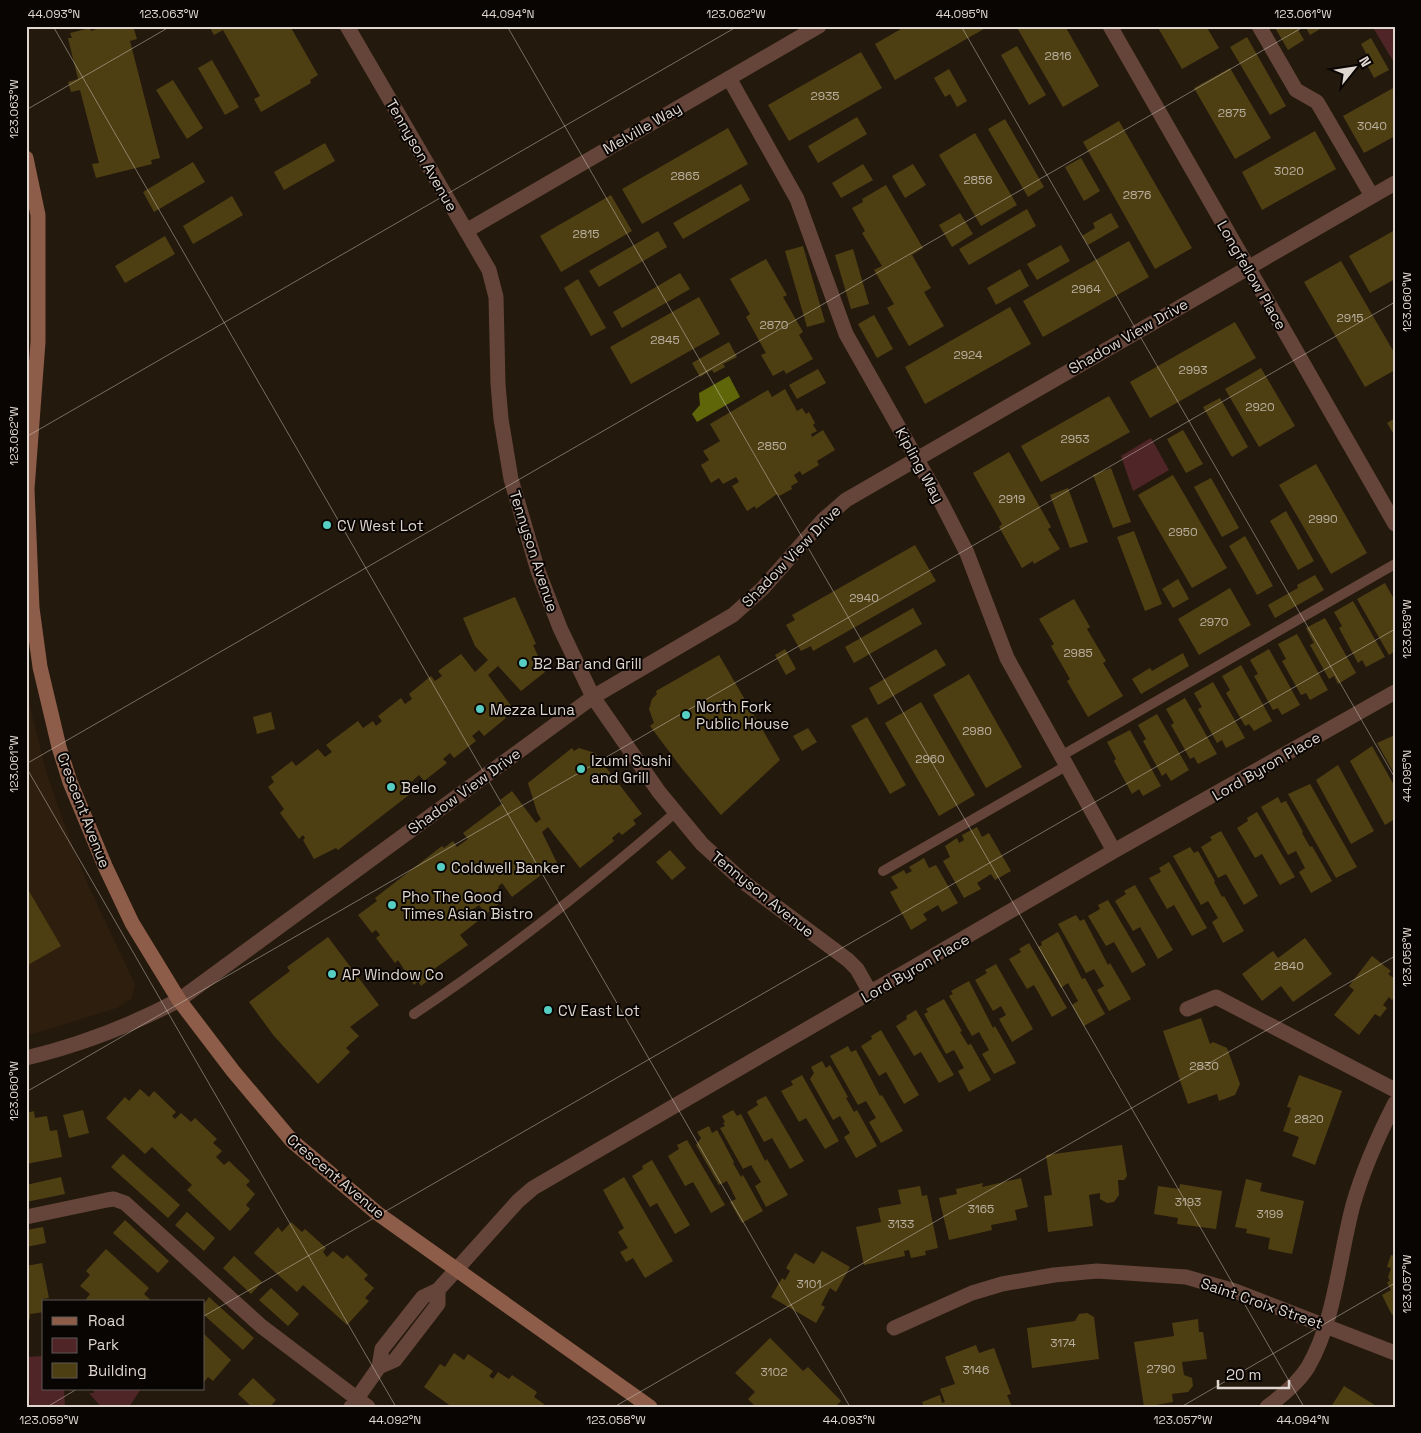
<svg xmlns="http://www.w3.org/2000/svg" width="1421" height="1433" font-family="'Space Grotesk',sans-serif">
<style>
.built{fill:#2e1e0e}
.green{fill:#502527}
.water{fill:#5f660a}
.building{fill:#4e3f13}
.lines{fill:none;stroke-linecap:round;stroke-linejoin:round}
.lane{stroke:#654539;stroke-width:10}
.street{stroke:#654539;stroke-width:15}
.secondary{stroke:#8e5d49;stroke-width:15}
.ticks{fill:none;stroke:#ded6cf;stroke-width:1;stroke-opacity:0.45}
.poi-dot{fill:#56cec2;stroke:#090503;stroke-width:2}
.labels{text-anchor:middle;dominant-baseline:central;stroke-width:4;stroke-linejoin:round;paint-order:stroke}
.number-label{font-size:12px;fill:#bab0a0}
.street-label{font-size:15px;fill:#ded6cf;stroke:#090503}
.poi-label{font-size:15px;fill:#ded6cf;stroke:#090503;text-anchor:start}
.neatline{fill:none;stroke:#ded6cf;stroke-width:2}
.ticks-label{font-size:12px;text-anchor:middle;fill:#ded6cf}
</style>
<rect width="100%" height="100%" fill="#24190d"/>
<path class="built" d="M26,690L46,771L63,821L88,885L135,984L132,998L117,1008L26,1036Z"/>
<path class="green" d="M1372,26H1395V64Z
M1151,438L1169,470L1133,491L1121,456Z
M44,1356V1389H64L65,1407H30L26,1357Z
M93,1389H141L129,1407H101L89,1393H94Z"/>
<path class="water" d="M729,376L740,397L697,422L692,414L700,405L699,393Z"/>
<path class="building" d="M104,26H133L137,39L130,41L160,158L151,160L152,164L96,178L92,164L99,163L80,90L71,92L68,82L78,79L68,38H72L70,33L90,28L91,31Z
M209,26H290L318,75L310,80L311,83L261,112L254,99L260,96L223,30L214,35Z
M906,26H989L895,80L875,44Z
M1016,26H1065L1099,86L1063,107Z
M1157,26H1206L1219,48L1182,69Z
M1274,26H1296L1304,40L1288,50Z
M1305,26H1325L1310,35Z
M1247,37L1286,106L1270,115L1230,47Z
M1371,38L1389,70L1374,78L1364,59L1368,57L1361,44Z
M1017,46L1046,95L1029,105L1001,55Z
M861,52L882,88L789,141L768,105Z
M212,60L239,107L225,115L198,68Z
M1230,68L1271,138L1235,159L1194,88Z
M949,69L967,101L957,107L950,94L945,97L934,78Z
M173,80L203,128L187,139L156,90Z
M1395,87V136L1364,153L1343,116Z
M857,117L867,134L818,163L808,146Z
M1005,119L1044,187L1028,197L988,129Z
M1119,121L1192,248L1155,269L1083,142Z
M728,128L748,164L642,224L622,189Z
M1315,131L1336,169L1262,210L1242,172Z
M975,133L1017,205L981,226L939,155Z
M325,143L335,161L284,190L274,172Z
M1081,158L1100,191L1084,201L1065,167Z
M193,162L205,182L154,212L143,192Z
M863,164L873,180L841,198L832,183Z
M913,164L926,185L905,198L892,176Z
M741,184L750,200L683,239L673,223Z
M886,185L923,248L912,255L931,288L924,292L944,326L909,346L887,308L894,304L874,270L882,266L862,233L865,231L852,208L863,202L862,199Z
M611,195L632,231L561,272L540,236Z
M232,196L243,215L193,244L183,226Z
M1027,209L1036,226L969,265L959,249Z
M960,213L973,234L952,247L939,225Z
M1111,213L1119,227L1088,245L1082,236L1095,228L1093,223Z
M1395,230V279L1370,293L1349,256Z
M658,231L667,247L599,287L589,271Z
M165,236L175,254L125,283L115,266Z
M1129,241L1149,277L1043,337L1023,301Z
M1061,245L1070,261L1037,280L1027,264Z
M803,246L825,322L807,327L785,251Z
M853,249L869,304L851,309L835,255Z
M766,259L787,295L783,297L803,332L799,335L813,359L786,374L784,370L773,376L761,355L766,353L746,317L750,314L730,279Z
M1341,261L1395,354V370L1365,387L1304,282Z
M1020,269L1029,286L996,305L987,288Z
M680,273L690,289L622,328L613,312Z
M578,279L606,328L591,336L564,288Z
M699,297L720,334L631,384L610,347Z
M1010,307L1031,344L925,404L905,367Z
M874,315L893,349L877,358L858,324Z
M1235,322L1256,358L1150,418L1130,382Z
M729,342L737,357L723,364L725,367L714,373L712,370L700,377L692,363Z
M1261,368L1295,426L1259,447L1225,389Z
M818,369L826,383L797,399L789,385Z
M785,389L797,411L802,408L806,414L809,412L815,423L813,425L817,431L811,434L812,437L823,430L835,450L817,461L819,465L802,475L800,471L794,475L798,482L791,486L792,489L779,496L777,494L756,509L755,506L747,511L732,486L739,482L736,477L723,484L719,478L711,483L701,465L709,460L703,451L720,441L710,424L768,390L772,397Z
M1109,396L1130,432L1041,482L1021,446Z
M1220,398L1248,447L1232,457L1203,407Z
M1395,418V436L1387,423Z
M1183,430L1203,464L1186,473L1167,439Z
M1009,452L1051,527L1048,529L1060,549L1034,564L1033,561L1022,568L999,527L1002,524L973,473Z
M1316,464L1367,553L1331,574L1279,485Z
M1111,468L1131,522L1113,528L1093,475Z
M1173,475L1227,568L1192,588L1138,495Z
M1211,478L1239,528L1222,537L1194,487Z
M1068,488L1088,542L1070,548L1050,495Z
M1286,511L1314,561L1298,570L1270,521Z
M1134,531L1162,604L1145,611L1117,537Z
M1245,536L1273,586L1257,595L1229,546Z
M915,545L936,581L813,651L811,646L801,651L786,625L795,620L792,615Z
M1315,575L1324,590L1275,618L1268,605L1298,588L1297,585Z
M1178,579L1189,599L1173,608L1162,589Z
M1385,583L1395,601V651L1389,655L1357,599Z
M1230,588L1251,625L1199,655L1178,619Z
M515,597L536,644L533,645L545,672L521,691L498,666L488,675L512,707L502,713L506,718L484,736L479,730L472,736L476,741L454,758L450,753L443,759L447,763L424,781L419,775L409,784L414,791L338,850L336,848L314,859L303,840L305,838L303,835L299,839L280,813L284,809L268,787L274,782L271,777L292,761L296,766L318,749L325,757L332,752L326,745L358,721L363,728L373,721L376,726L382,721L378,716L401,698L405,704L412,699L409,694L431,676L435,681L442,676L438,671L461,654L475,672L488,660L475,646L463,618Z
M1074,599L1090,627L1087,629L1106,661L1103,663L1123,696L1088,717L1067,681L1070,679L1051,646L1054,644L1039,619Z
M1353,601L1385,657L1366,667L1362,660L1358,663L1339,628L1342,626L1334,612Z
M913,608L922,624L854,663L845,647Z
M1325,618L1356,673L1338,684L1334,676L1329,679L1310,645L1314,643L1306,628Z
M1297,634L1328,690L1310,700L1306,693L1301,695L1282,661L1286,659L1278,644Z
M785,649L796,669L786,675L775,655Z
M936,649L946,665L878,705L869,688Z
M1269,649L1300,705L1282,715L1278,708L1273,710L1254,676L1258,674L1250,660Z
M1183,653L1189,666L1141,694L1132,679L1150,668L1152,671Z
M719,655L780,760L721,815L683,770L650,726L654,723L649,709L652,699L657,694L656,691Z
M1241,665L1272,721L1254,731L1249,724L1245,726L1226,693L1230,690L1222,676Z
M969,674L1022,767L986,788L933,695Z
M1213,682L1245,738L1226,748L1222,740L1217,743L1198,709L1202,707L1194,693Z
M1185,698L1217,754L1198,764L1194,757L1190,759L1171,725L1174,723L1166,709Z
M921,702L975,795L939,816L885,723Z
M271,712L275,729L257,734L253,717Z
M1157,714L1189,770L1171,781L1166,773L1162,776L1143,741L1146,739L1138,725Z
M867,717L906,785L890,794L851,726Z
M808,728L817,742L802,751L793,736Z
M1130,730L1161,786L1143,796L1139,789L1132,794L1114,761L1116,759L1107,742Z
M1395,735V775L1377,743Z
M1372,746L1395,787V819L1385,825L1350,761Z
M572,748L574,751L579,748L595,753L642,814L633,820L636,824L622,835L619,832L612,838L614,841L580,868L548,827L542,832L557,863L512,897L502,883L498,887L499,888L492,894L499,904L486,914L479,905L470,911L478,921L460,935L468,945L434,969L438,973L421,986L418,981L414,985L398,960L395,963L376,938L380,935L376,930L372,933L358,915L377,901L375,898L442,846L444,848L453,841L457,847L468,839L463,833L503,803L500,800L512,791L536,823L541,819L537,812L528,783Z
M1338,765L1374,831L1351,844L1316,780Z
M1310,784L1357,867L1336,878L1288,794Z
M1278,797L1281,803L1286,801L1303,832L1302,833L1310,847L1312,846L1332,881L1311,893L1299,872L1305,868L1296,851L1288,855L1261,807Z
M1257,812L1295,877L1280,885L1262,854L1255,858L1237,828L1248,821L1247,818Z
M977,827L982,837L989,833L1011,871L995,880L991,874L977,883L981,889L964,898L943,861L950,857L945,846L957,838L959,843L964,840L962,835Z
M1221,831L1258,896L1244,905L1226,874L1218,878L1201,847L1212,840L1210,837Z
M1190,847L1194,853L1198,851L1215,881L1214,882L1222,897L1224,896L1244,931L1223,943L1212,922L1218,918L1208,901L1201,905L1173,856Z
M670,850L686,868L672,880L656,862Z
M924,858L929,868L936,865L958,903L942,912L938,905L923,914L927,920L911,930L890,892L898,888L891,877L904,870L906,874L912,871L909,867Z
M1169,862L1207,928L1192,936L1174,905L1167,909L1149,878L1161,872L1159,868Z
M1135,885L1173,950L1158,959L1140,927L1133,931L1115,901L1126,894L1124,891Z
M26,886L61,946L26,966Z
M1108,900L1146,965L1132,973L1114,942L1106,946L1088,916L1100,909L1098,905Z
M1076,915L1080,921L1084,919L1108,965L1110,963L1131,999L1109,1011L1097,990L1104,986L1094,969L1086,973L1058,924Z
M1058,932L1082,979L1085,978L1105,1014L1084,1026L1072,1005L1078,1001L1068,983L1061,988L1038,947L1042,945L1041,942Z
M328,937L379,1005L350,1027L359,1036L346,1048L350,1052L318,1084L274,1036L249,1002L290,971L287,967Z
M1305,938L1332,974L1293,1002L1281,986L1262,1001L1242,974L1273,951L1278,958Z
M1029,943L1067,1008L1052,1017L1034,985L1027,989L1009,959L1021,952L1019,949Z
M1372,956L1391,971L1388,974L1395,979V996L1392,1000L1389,997L1383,1005L1387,1008L1380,1017L1375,1014L1359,1035L1334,1015L1354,990L1349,986Z
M996,964L1033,1029L1012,1042L999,1019L1006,1015L1001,1006L993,1011L975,980L987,973L985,970Z
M969,981L993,1028L995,1026L1016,1063L994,1074L982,1054L989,1050L979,1032L972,1036L949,996L953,994L951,991Z
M944,999L962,1031L960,1032L968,1045L971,1044L991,1080L969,1092L958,1071L964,1068L954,1050L946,1054L924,1014L928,1012L926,1009Z
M916,1010L954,1075L939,1083L921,1052L914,1056L896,1026L907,1019L906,1016Z
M1201,1018L1210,1044L1213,1042L1227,1048L1240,1084L1235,1095L1219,1101L1217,1094L1188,1104L1163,1031Z
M881,1030L919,1095L904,1104L886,1072L879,1076L861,1046L872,1039L871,1036Z
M848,1046L851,1052L856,1050L880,1096L882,1095L903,1131L881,1143L869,1122L876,1118L866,1101L858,1105L830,1056Z
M822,1061L826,1068L830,1065L848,1097L846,1098L854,1112L857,1110L877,1146L856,1158L844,1137L850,1133L840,1116L833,1120L810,1079L814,1073L811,1067Z
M802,1075L839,1141L825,1149L806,1118L799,1122L781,1091L793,1085L791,1081Z
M1299,1075L1342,1091L1315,1165L1292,1156L1299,1137L1283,1131L1291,1108L1287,1107Z
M140,1089L149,1097L154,1091L176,1112L172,1116L175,1119L181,1113L191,1122L195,1118L217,1139L213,1143L222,1151L216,1157L224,1165L229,1161L250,1181L246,1185L255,1194L246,1205L250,1209L230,1231L187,1190L192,1185L152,1147L145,1154L106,1118L125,1097L129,1101Z
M766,1096L804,1161L790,1169L772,1138L764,1142L747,1112L758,1105L756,1101Z
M83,1110L89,1133L69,1138L63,1115Z
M733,1110L737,1116L741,1114L765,1161L767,1159L788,1195L766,1207L755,1186L761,1182L751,1165L743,1169L720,1128L725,1126L723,1123L725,1122L722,1116Z
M34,1111L35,1118L47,1116L50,1131L57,1130L62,1157L26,1164V1113Z
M709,1126L712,1133L717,1130L734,1162L733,1163L741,1177L743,1175L763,1211L742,1223L730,1202L736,1199L727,1181L719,1185L696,1145L701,1138L697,1132Z
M687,1140L725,1205L711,1213L693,1182L685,1186L668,1156L679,1149L677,1145Z
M1122,1145L1127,1176L1124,1180H1118L1119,1195L1114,1202L1107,1203L1100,1199V1193L1089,1195L1093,1226L1048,1232L1044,1196L1052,1195L1046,1155Z
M123,1154L180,1205L168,1218L111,1167Z
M652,1160L690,1225L675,1234L657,1203L650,1207L632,1176L643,1169L642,1166Z
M61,1177L65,1194L26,1202V1185Z
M624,1177L673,1261L645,1278L633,1258L626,1262L620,1252L628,1248L618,1232L624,1228L603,1190Z
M1021,1178L1028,1207L1015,1210L1017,1220L991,1225L992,1230L949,1240L939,1198L957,1194L956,1189L983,1183L982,1187Z
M1246,1179L1262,1183L1260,1191L1304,1201L1292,1254L1268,1249L1270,1238L1246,1233L1247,1229L1235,1227Z
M1180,1184L1222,1191L1216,1229L1177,1224L1178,1218L1154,1214L1158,1186L1179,1189Z
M920,1186L922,1196L927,1195L938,1248L925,1251L926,1255L911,1258L909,1250L904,1251L905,1256L864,1265L856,1227L881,1222L878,1208L901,1204L898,1190Z
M187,1212L215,1238L204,1251L175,1225Z
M125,1220L169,1261L158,1273L113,1233Z
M291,1222L302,1232L305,1229L326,1248L323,1252L327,1257L333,1251L343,1259L347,1255L368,1275L364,1279L374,1288L365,1298L369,1301L347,1325L303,1285L297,1292L254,1253L278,1227L282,1232Z
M43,1227L46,1243L26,1247V1230Z
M106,1249L149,1288L144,1294L153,1302H89L86,1299L90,1294L80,1286L90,1275L86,1271Z
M822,1251L850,1267L836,1292L830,1288L821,1305L825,1307L816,1323L771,1297L782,1278L785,1280L790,1271L786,1268L795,1253L814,1264Z
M1391,1255L1395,1256V1313L1392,1315L1382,1295L1391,1290L1387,1282L1390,1281L1388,1277L1391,1268L1387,1267Z
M234,1256L262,1282L251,1294L223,1268Z
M42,1263L49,1298L42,1299L44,1312L30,1314V1319H26V1266Z
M271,1288L299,1314L288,1326L259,1300Z
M209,1297L254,1338L243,1350L204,1315V1304Z
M1087,1313L1094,1317L1099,1359L1032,1368L1027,1328L1075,1321L1079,1314Z
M1198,1319L1199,1332H1203L1207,1359L1182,1362L1184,1375L1192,1378L1193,1386L1188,1392L1172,1394L1173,1402L1144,1407L1134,1342L1174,1336L1172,1323Z
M204,1334L231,1360L213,1381L208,1377L204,1382Z
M770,1338L803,1371L808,1367L841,1401L835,1407H756L748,1399L755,1392L735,1373Z
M976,1345L979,1353L994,1348L1011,1394L1007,1395L1012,1407H924L922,1402L940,1395L942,1403L945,1402L940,1389L955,1384L945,1357Z
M454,1353L464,1360L468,1354L493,1371L489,1376L493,1379L498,1372L509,1379L512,1375L537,1392L534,1397L544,1404L542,1407H452L424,1387L440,1364L445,1367Z
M253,1378L276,1400L270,1407H252L238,1394Z
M1344,1386L1378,1407H1331Z"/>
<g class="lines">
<path class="lane" d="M1061,756L1395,564
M883,871L1066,766
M414,1014C506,953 593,884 676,812"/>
<path class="street" d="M347,26L489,270L496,297L498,384L501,419L511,479L538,571L560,628L593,697L659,792L702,844L746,884L848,960L857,969L871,994
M1110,26L1395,524
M1259,26L1296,90L1317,102L1320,107L1372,196
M729,78L797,199L846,334L941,502L967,553L1007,658L1114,851
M466,231L819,26
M1187,1009L1216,997L1395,1090
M26,1058C80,1045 130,1026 179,1000L593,697L733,615L763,588L823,520L846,500L1395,183
M26,1217L107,1200L114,1199L125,1203L261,1326L368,1407
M894,1328L972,1293L1002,1284L1054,1275L1097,1271L1186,1277L1235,1291L1395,1353
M379,1367L395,1360L438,1304V1290
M351,1407L379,1367L382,1349L423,1297L438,1290L518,1201L533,1188L1114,851L1395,692
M1267,1407C1282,1396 1298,1383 1308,1367C1335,1321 1339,1257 1353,1205C1363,1170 1378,1136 1395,1103"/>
<path class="secondary" d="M26,158L38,215V342L27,489L32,608L40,667L59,747L70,782L105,866L132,923L179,1000L233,1071L292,1141L377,1213L650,1407"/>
</g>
<path class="ticks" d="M53,26L850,1407M507,26L1304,1407M961,26L1395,778M26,110L171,26M26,437L738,26M26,764L1305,26M26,767L396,1407M26,1092L1395,302M204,1316L1395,629M47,1407L77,1389M614,1407L1395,956M1181,1407L1395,1283"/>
<g class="poi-dot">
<circle cx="327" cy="525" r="5"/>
<circle cx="523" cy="663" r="5"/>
<circle cx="480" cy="709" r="5"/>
<circle cx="686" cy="715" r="5"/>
<circle cx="581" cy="769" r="5"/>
<circle cx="391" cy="787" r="5"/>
<circle cx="441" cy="867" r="5"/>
<circle cx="392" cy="905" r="5"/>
<circle cx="332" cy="974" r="5"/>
<circle cx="548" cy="1010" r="5"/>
</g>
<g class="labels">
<g class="number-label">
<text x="1058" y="56">2816</text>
<text x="825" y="96">2935</text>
<text x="1232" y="113">2875</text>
<text x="1372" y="126">3040</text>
<text x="1289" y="171">3020</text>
<text x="685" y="176">2865</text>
<text x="978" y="180">2856</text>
<text x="1137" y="195">2876</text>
<text x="586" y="234">2815</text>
<text x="1086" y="289">2964</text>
<text x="1350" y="318">2915</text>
<text x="774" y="325">2870</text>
<text x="665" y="340">2845</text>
<text x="968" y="355">2924</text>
<text x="1193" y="370">2993</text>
<text x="1260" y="407">2920</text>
<text x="1075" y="439">2953</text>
<text x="772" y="446">2850</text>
<text x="1012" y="499">2919</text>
<text x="1323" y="519">2990</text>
<text x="1183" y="532">2950</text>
<text x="864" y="598">2940</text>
<text x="1214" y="622">2970</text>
<text x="1078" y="653">2985</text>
<text x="977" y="731">2980</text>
<text x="930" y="759">2960</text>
<text x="1289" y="966">2840</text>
<text x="1204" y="1066">2830</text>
<text x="1309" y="1119">2820</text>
<text x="1188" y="1202">3193</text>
<text x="981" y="1209">3165</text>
<text x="1270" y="1214">3199</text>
<text x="901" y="1224">3133</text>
<text x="809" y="1284">3101</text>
<text x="1063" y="1343">3174</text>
<text x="1161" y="1369">2790</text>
<text x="976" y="1370">3146</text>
<text x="774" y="1372">3102</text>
</g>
<g class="street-label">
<text transform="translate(642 128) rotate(-30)">Melville Way</text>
<text transform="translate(422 155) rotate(60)">Tennyson Avenue</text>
<text transform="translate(1252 275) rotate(60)">Longfellow Place</text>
<text transform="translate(1128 336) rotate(-30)">Shadow View Drive</text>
<text transform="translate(920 465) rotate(61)">Kipling Way</text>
<text transform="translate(534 551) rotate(72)">Tennyson Avenue</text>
<text transform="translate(791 556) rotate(-46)">Shadow View Drive</text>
<text transform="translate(1266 766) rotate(-30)">Lord Byron Place</text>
<text transform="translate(464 791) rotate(-36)">Shadow View Drive</text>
<text transform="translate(84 810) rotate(69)">Crescent Avenue</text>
<text transform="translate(763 894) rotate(39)">Tennyson Avenue</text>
<text transform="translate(915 968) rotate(-30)">Lord Byron Place</text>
<text transform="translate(336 1176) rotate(40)">Crescent Avenue</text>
<text transform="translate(1262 1303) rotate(19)">Saint Croix Street</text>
</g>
<g class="poi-label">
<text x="337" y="525">CV West Lot</text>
<text x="533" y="663">B2 Bar and Grill</text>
<text x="696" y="706">North Fork<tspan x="696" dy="17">Public House</tspan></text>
<text x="490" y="709">Mezza Luna</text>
<text x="591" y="760">Izumi Sushi<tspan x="591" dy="17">and Grill</tspan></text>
<text x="401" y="787">Bello</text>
<text x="451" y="867">Coldwell Banker</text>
<text x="402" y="896">Pho The Good<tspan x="402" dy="17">Times Asian Bistro</tspan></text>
<text x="342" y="974">AP Window Co</text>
<text x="558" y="1010">CV East Lot</text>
</g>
</g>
<rect width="1421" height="1433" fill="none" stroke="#090503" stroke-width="55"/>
<rect x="42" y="1300" width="162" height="90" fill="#090503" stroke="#5e5955"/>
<rect x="52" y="1317" width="25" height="8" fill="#8e5d49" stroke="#5e5955"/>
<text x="88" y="1326" font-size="15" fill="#ded6cf">Road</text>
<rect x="52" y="1338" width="25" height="15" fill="#502527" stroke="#5e5955"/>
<text x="88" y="1350" font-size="15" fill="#ded6cf">Park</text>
<rect x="52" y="1363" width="25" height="15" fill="#4e3f13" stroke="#5e5955"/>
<text x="88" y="1376" font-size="15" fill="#ded6cf">Building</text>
<g transform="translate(1354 68) rotate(60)" stroke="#090503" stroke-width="4" paint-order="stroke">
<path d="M0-4L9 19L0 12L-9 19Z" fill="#ded6cf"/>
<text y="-8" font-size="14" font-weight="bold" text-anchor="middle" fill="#ded6cf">N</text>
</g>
<path d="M1218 1380v8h71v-8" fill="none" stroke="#ded6cf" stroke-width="2.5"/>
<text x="1226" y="1380" font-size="15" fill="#ded6cf" stroke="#090503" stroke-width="4" paint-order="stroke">20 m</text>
<rect x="28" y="28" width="1366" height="1378" class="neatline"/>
<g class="ticks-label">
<text x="54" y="18">44.093°N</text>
<text x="169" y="18">123.063°W</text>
<text x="508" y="18">44.094°N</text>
<text x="736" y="18">123.062°W</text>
<text x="962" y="18">44.095°N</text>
<text x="1303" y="18">123.061°W</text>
<text transform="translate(14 109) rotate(-90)" y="4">123.063°W</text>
<text transform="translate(1407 302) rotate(-90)" y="4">123.060°W</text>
<text transform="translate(14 436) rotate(-90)" y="4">123.062°W</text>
<text transform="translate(1407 629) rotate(-90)" y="4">123.059°W</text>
<text transform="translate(14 764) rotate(-90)" y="4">123.061°W</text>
<text transform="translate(1407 776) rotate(-90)" y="4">44.095°N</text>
<text transform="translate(1407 957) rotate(-90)" y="4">123.058°W</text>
<text transform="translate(14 1091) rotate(-90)" y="4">123.060°W</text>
<text transform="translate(1407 1284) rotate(-90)" y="4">123.057°W</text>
<text x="49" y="1424">123.059°W</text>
<text x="395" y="1424">44.092°N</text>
<text x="616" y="1424">123.058°W</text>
<text x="849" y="1424">44.093°N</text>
<text x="1183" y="1424">123.057°W</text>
<text x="1303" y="1424">44.094°N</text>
</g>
</svg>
